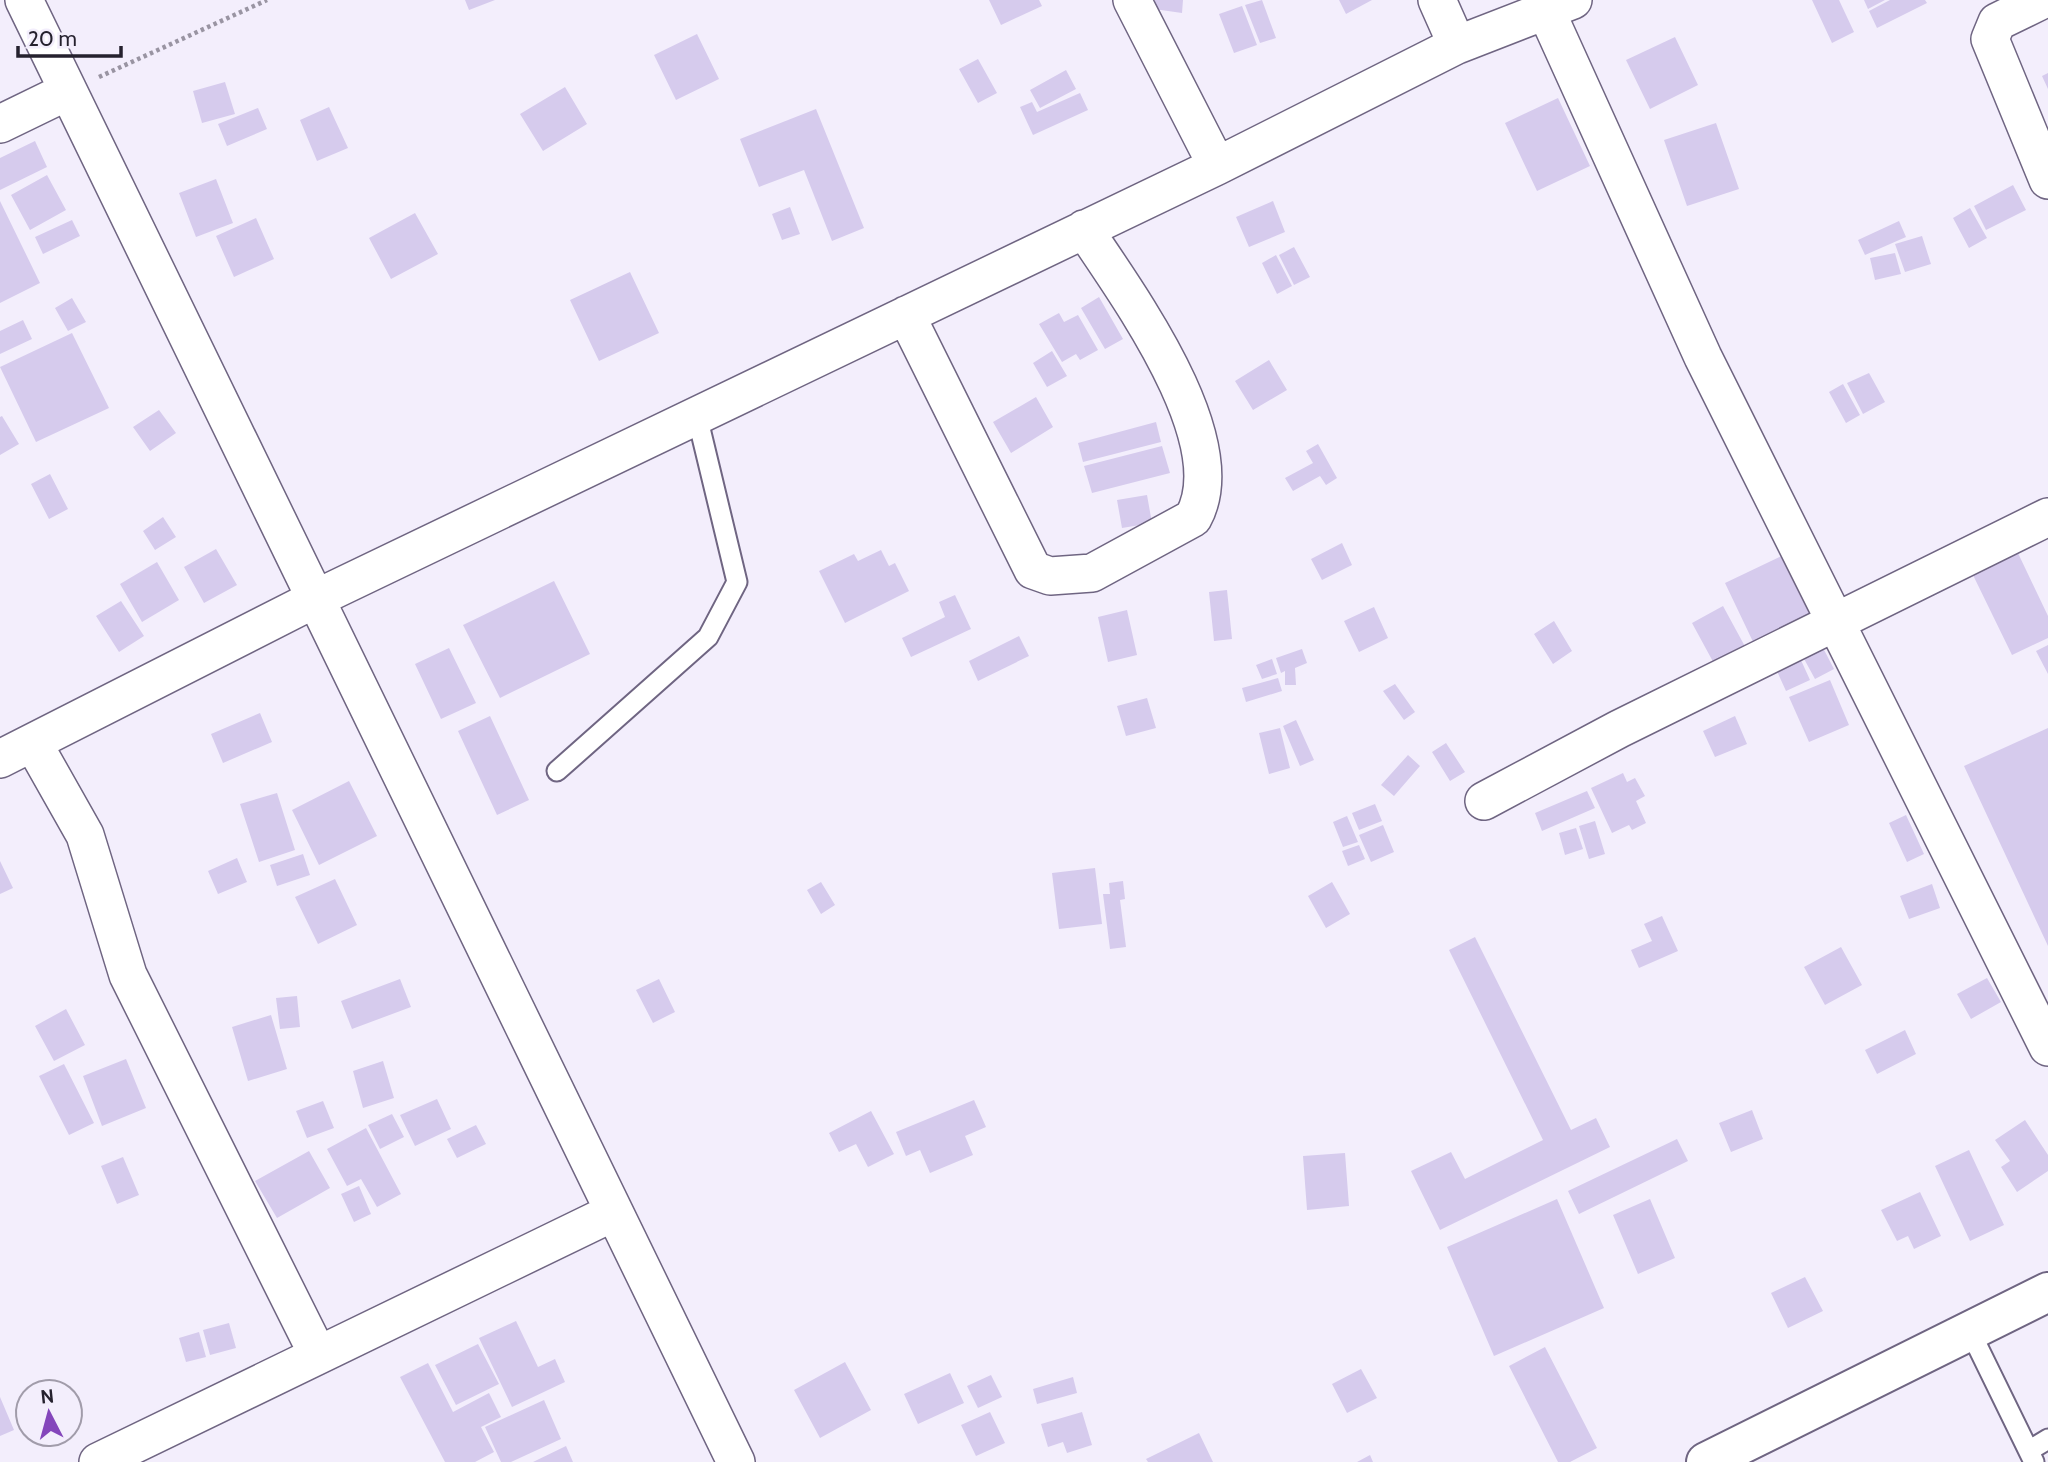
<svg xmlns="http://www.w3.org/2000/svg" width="2048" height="1462" font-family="Cabin,sans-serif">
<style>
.building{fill:#d6cbed}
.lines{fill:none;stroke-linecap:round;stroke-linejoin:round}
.lane-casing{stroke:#6f6582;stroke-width:23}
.street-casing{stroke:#6f6582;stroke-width:40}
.secondary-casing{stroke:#6f6582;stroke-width:42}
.path{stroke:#9994a2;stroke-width:4.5;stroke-dasharray:3.5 3.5;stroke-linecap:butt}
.lane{stroke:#fff;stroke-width:19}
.street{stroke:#fff;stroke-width:37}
.secondary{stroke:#fff;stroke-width:38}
</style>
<rect width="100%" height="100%" fill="#f3eefc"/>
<path class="building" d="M465,0H495L469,10Z
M989,0H1039L1042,6L1001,25Z
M1155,0H1183L1182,13L1154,9Z
M1262,0L1276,38L1260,43L1245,5Z
M1339,0H1372L1346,14Z
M1812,0H1839L1854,32L1832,43Z
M1864,0H1885L1868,9Z
M1890,0H1925L1927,3L1877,28L1869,11Z
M1242,6L1257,45L1234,53L1219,14Z
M697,34L719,79L676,100L654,55Z
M1675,37L1698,85L1650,109L1626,60Z
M978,59L997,93L978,103L959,69Z
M1066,70L1076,89L1040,108L1030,90Z
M2048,73V89L2042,76Z
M225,82L235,114L202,123L193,91Z
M565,87L587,124L543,151L520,114Z
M1080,93L1088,110L1033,135L1020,107L1032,102L1037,112Z
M1558,98L1590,166L1537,191L1505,123Z
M329,107L348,148L317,161L300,120Z
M258,108L267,129L227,146L218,124Z
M816,109L864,228L832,241L804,170L759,187L740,139Z
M1716,123L1739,189L1687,206L1664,140Z
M35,141L47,167L0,190V158Z
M47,175L66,210L30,230L11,195Z
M216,179L233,223L196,237L179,193Z
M2013,185L2026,210L1986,230L1974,206Z
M0,201L40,283L0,303Z
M1273,201L1285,232L1249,247L1236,217Z
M790,207L800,234L782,240L772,214Z
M1970,208L1987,238L1969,248L1953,218Z
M415,213L438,254L391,279L369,238Z
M256,218L274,259L234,277L216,236Z
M72,220L80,236L43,254L35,237Z
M1899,221L1906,237L1865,255L1858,240Z
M1922,236L1931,264L1905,272L1895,244Z
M1294,247L1310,277L1294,285L1279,255Z
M1895,253L1901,274L1875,280L1870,258Z
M1276,255L1292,286L1277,294L1262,263Z
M630,272L659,333L599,361L570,300Z
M1099,297L1123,339L1105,349L1081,308Z
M72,298L86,322L68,331L55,308Z
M1059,313L1064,322L1078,315L1098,350L1080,360L1076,354L1062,362L1039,324Z
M23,320L32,339L0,354V331Z
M72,333L109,408L36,442L0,367Z
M1052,351L1067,376L1047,387L1033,363Z
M1269,360L1287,390L1253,410L1235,381Z
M1869,373L1885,402L1863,414L1847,383Z
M1843,384L1860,415L1846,423L1829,392Z
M1036,397L1053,427L1011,453L993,422Z
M159,410L176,433L150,451L133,427Z
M2,416L19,444L0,455V417Z
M1156,422L1161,442L1083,462L1078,443Z
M1318,444L1337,478L1326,485L1320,476L1293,491L1285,478L1313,463L1306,451Z
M1162,446L1170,473L1092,493L1084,466Z
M50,474L68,509L49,519L31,484Z
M1147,495L1152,523L1122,528L1117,500Z
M163,517L176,537L155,550L143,531Z
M1342,543L1352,565L1322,580L1311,559Z
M216,549L237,585L204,603L184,567Z
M881,550L889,566L895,563L909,591L845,623L819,571L854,554L858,561Z
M2017,551L2048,616V638L2012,655L1972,573Z
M1786,554L1818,620L1756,648L1725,583Z
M157,562L179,600L142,622L120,584Z
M554,581L590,654L500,698L463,625Z
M1227,590L1232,639L1214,641L1209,592Z
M955,595L971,629L911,657L902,638L945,617L939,602Z
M121,601L144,636L119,652L96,616Z
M1723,606L1748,652L1717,669L1692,623Z
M1374,607L1388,638L1359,652L1344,621Z
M1127,610L1137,655L1108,662L1098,617Z
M1554,621L1572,651L1553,664L1534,634Z
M1019,636L1029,656L978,681L969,661Z
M2048,645V674L2036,651Z
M1822,646L1834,669L1815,679L1803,657Z
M449,648L476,703L441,719L415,664Z
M1302,649L1307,663L1295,668L1296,685H1285V671L1281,673L1276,658Z
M1800,658L1810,680L1786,691L1776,669Z
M1272,659L1277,674L1262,679L1256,665Z
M1278,678L1282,691L1246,702L1242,688Z
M1830,680L1849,725L1809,742L1789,697Z
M1395,684L1415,712L1404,720L1383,691Z
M1147,698L1156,728L1126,736L1117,706Z
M260,713L272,742L223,763L211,734Z
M490,716L529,800L497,815L458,731Z
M1735,716L1747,744L1715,757L1703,731Z
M1296,720L1314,760L1300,766L1283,726Z
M1280,728L1290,768L1269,774L1259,733Z
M2048,728V946L1964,766Z
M1446,743L1465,772L1450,781L1432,752Z
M1408,755L1420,766L1394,796L1381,785Z
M1623,773L1627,782L1635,778L1645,796L1636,801L1646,823L1632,830L1629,825L1612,833L1591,788Z
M349,781L377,836L319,865L292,810Z
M1587,791L1595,808L1542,831L1535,813Z
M277,793L295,850L259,862L240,804Z
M1375,804L1382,821L1359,830L1352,813Z
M1906,815L1924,854L1907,862L1889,823Z
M1347,816L1358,842L1343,847L1333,822Z
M1595,821L1605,854L1589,859L1579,826Z
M1383,825L1394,852L1371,862L1359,835Z
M1576,828L1583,849L1565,855L1559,833Z
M1359,845L1365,859L1348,866L1342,851Z
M303,854L310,875L277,886L270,865Z
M237,858L247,882L218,894L208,871Z
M0,861L13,888L0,894Z
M1095,868L1102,924L1059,929L1052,873Z
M335,879L357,925L318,944L295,897Z
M1123,881L1125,899L1120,900L1126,947L1110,949L1103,894H1110L1109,883Z
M821,882L835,905L821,914L807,890Z
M1332,882L1350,914L1326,928L1308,896Z
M1932,884L1940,908L1909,919L1900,896Z
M1662,916L1678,951L1639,968L1631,950L1652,941L1644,924Z
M1475,937L1571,1130L1596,1118L1610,1147L1440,1230L1411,1171L1451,1152L1465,1179L1543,1140L1449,950Z
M1841,947L1862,985L1825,1005L1804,967Z
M1987,978L2001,1002L1971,1019L1957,994Z
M400,979L411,1007L352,1029L341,1001Z
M659,979L675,1012L653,1023L636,990Z
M297,996L300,1027L280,1029L276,998Z
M66,1009L85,1045L54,1061L35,1026Z
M271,1015L287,1069L248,1081L232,1027Z
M1905,1030L1916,1054L1877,1074L1865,1050Z
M126,1059L146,1108L102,1126L83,1076Z
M383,1061L394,1098L363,1108L353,1071Z
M64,1064L94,1123L69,1135L39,1076Z
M437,1099L451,1129L415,1146L400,1115Z
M974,1100L986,1127L965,1136L973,1155L930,1173L920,1150L906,1156L896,1132Z
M323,1101L334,1128L307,1138L296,1111Z
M1752,1110L1763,1139L1731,1152L1719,1123Z
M871,1111L894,1154L868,1167L856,1144L839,1152L829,1133Z
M392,1114L404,1137L380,1149L368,1125Z
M2025,1120L2048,1155V1171L2017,1192L2001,1167L2010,1161L1995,1140Z
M476,1125L486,1144L457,1158L447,1139Z
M366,1128L401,1194L377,1207L361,1179L347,1186L327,1149Z
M1677,1139L1688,1161L1579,1214L1568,1191Z
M1969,1150L2004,1225L1970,1241L1935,1166Z
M309,1151L330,1188L277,1218L255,1181Z
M1345,1153L1349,1206L1307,1210L1303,1156Z
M123,1157L139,1195L117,1204L101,1166Z
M359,1186L371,1214L354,1222L341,1194Z
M1920,1192L1941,1236L1914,1249L1908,1236L1897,1241L1881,1210Z
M1557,1199L1604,1308L1494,1356L1447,1247Z
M1650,1199L1675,1258L1638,1274L1613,1215Z
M1805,1277L1823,1311L1788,1328L1771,1293Z
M516,1321L538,1367L555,1359L565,1382L512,1407L479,1338Z
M229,1323L236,1348L210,1355L203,1330Z
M199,1332L206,1357L186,1362L179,1338Z
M478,1344L499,1384L456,1405L435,1365Z
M1545,1347L1597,1448L1570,1462H1558L1509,1366Z
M845,1362L871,1410L820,1438L794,1390Z
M428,1363L453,1412L489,1393L501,1417L481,1427L494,1452L475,1462H445L400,1377Z
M1361,1369L1377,1398L1347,1413L1332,1384Z
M950,1373L964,1403L918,1424L904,1394Z
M991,1375L1002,1397L978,1408L967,1386Z
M1073,1377L1077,1393L1037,1404L1033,1389Z
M0,1397L14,1430L0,1436Z
M544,1400L561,1439L511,1462H501L485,1427Z
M990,1412L1005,1443L976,1456L961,1425Z
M1082,1412L1092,1445L1067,1453L1063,1442L1048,1447L1041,1424Z
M1199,1433L1213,1462H1148L1146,1459Z
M566,1446L573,1462H533Z
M1370,1455L1373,1462H1357Z"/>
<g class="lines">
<defs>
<path id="lane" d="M557,771L708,637L737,582L697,416
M1969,1329L2034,1462
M2030,1450L2048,1439"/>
<path id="street" d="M24,0L736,1462
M1132,0L1217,166
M1437,0L1457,45
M2042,0L1997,22L1990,39L2048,180
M1547,13L1703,357L2048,1047
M0,124L68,91
M906,315L1033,570L1050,576L1092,573L1193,518C1236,441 1127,294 1084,229
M33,743L85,835L128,975L318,1355
M0,759L315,599L1217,166L1457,45L1573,0
M1484,801L1619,729L2048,517
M98,1462L614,1212"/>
<path id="secondary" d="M1706,1462L2048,1292"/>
</defs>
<use href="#lane" class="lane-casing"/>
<use href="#street" class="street-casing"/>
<use href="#secondary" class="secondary-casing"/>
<path class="path" d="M99,77L267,0"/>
<use href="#lane" class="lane"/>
<use href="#street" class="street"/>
<use href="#secondary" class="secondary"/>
</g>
<g transform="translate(49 1413) rotate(354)"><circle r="33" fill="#f3eefc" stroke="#a19caa" stroke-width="2"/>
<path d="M0-5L12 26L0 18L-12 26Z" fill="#8446bb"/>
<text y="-10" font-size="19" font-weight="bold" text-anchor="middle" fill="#25212e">N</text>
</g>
<path d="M18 46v10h103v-10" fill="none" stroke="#25212e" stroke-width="3.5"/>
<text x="28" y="46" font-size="21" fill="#25212e" stroke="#f3eefc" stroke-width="5" paint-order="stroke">20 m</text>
</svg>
